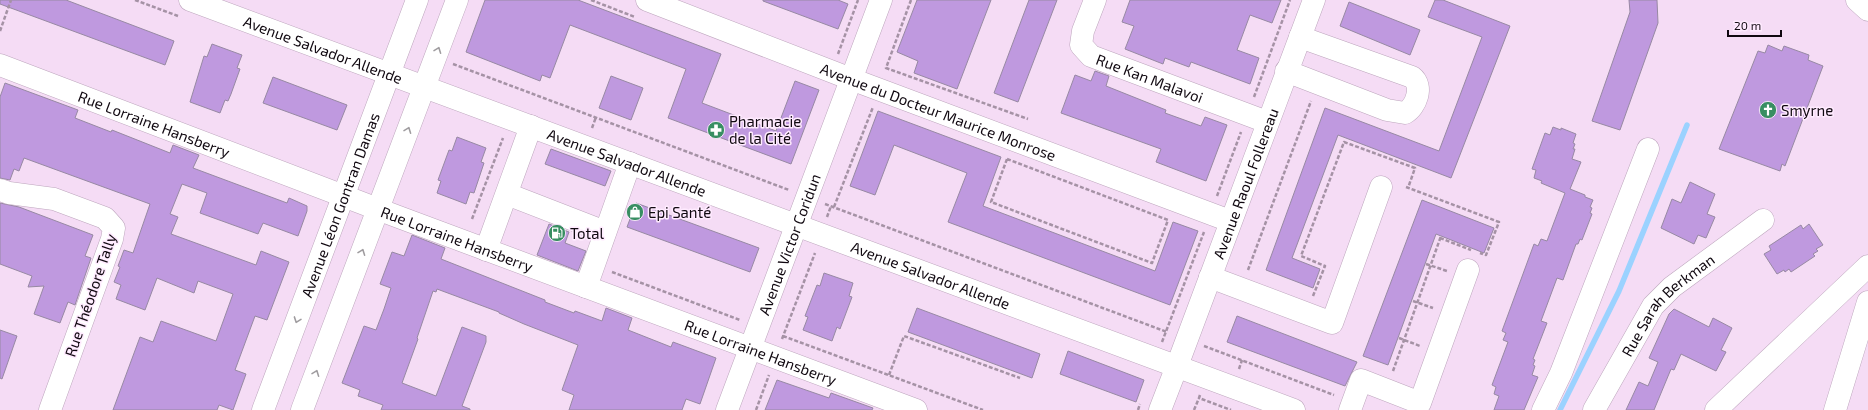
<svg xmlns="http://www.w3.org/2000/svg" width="1868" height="410" font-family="'Exo 2',sans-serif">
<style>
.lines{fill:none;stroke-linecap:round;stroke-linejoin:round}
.stream{stroke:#9bd2ff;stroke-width:5.5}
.building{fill:#bf99df;stroke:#9789a3}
.minor-casing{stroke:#bda6bd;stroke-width:23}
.major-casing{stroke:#bda6bd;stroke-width:23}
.path{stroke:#a592a5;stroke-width:2.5;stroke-dasharray:4 2;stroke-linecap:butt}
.minor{stroke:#fff;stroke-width:22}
.major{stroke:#fff;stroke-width:22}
.oneway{stroke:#9f9c9f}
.labels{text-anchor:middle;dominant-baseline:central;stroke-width:3;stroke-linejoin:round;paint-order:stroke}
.street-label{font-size:15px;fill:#100810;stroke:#ffebff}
.poi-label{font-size:15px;fill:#100810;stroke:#ffebff;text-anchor:start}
</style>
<rect width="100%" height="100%" fill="#f5dcf5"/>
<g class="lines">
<path class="stream" d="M1560,410L1619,291L1687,125"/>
</g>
<path class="building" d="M0,0H66L174,41L165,65L0,4Z
M485,0H578L721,54L702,103L776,131L795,81L819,90L791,164L668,118L686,69L570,25L550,78L542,75L540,81L466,52Z
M763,0H838L848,4L838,29L763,1Z
M917,0H991L957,89L914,73L918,61L897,52Z
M1029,0H1057L1018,102L994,93Z
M1130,0H1281L1272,23L1250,15L1237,50L1259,58L1250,84L1191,62L1189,67L1165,58L1163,64L1125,49L1134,26L1122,22Z
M1435,0H1443L1510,26L1451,178L1338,135L1292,258L1320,269L1313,288L1266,270L1325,108L1439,151L1482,37L1428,17Z
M1629,0H1657L1658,23L1620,130L1592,121L1630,12Z
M1349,2L1420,30L1410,55L1340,26Z
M212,44L242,55L237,68L240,69L231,94L228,101L225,100L220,113L190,102L204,56L207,57Z
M1768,45L1782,51L1784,46L1809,55L1808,60L1823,66L1785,166L1782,164L1780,171L1719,149L1758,51L1765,53Z
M1095,71L1109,76L1106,86L1166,110L1165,113L1201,126L1205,117L1227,125L1206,181L1156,162L1161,149L1061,113L1075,75L1091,81Z
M611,76L643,88L631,120L599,108Z
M273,77L347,105L337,130L263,103Z
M5,83L78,110L75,118L111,132L112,130L170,153L173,145L199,155L193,168L287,203L289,198L307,206V211L298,236L263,223L258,234L200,213L207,193L182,184L170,214L178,217L171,234L256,265L261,251L289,262L267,320L255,316L235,370L246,374L233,410L219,405L217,410H113L140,337L153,342L161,321L216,341L233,294L198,281L194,293L157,278L145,310L116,299L121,285L114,282L120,267L118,266L124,250L133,253L150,204L24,158L19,171L14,169L10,180L0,178V97Z
M878,111L1001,157L983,206L1155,271L1173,222L1198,231L1170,305L948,222L967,173L894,145L875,195L850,186Z
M1553,127L1561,130V128L1576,134L1573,143L1575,144L1573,149H1575L1572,159L1581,162L1570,189L1585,195V197L1593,200L1590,207L1592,208L1590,213L1592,214L1582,240L1580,239L1578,244H1576L1563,280L1557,278L1541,321L1547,323L1533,359L1535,360L1533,365L1535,366L1532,375L1538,377L1524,410H1494L1499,396L1494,394L1496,387L1492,385L1508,342L1503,340L1506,333L1502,331L1534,244L1538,246L1541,239L1547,241L1565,193L1541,183L1542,181L1534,178L1536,170L1532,169L1545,133L1550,135Z
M457,137L486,148L481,162L484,163L474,193L470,192L466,204L437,193L441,181L438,180L449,150L452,151Z
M551,149L611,171L605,186L545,164Z
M1690,182L1715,194L1707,214L1715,217L1706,238L1698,235L1694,244L1661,228L1672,199L1681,203Z
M1422,200L1494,228L1484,253L1436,234L1388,365L1363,356Z
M0,203L19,207L93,235L85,256L91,258L75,305L68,302L60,323L34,314L44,286L28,287L32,276L0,264Z
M636,203L759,248L750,272L627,227Z
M549,224L569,232L565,243L586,251L578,271L537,255Z
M1809,224L1823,245L1816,249L1818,251L1813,254L1815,256L1791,272L1789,269L1785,272L1784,270L1777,274L1764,254L1771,250L1769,246L1801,225L1803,229Z
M412,235L445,248L441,259L545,300V302L574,313L575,311L602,321L606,308L632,318L628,330L671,347L673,342L716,358L700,404L686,399L682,410H569L574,395L562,390L578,345L524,324L499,313V312L437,289L436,292L433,291L417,338L418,339L402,383L436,396L462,327L486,336V342L462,406L470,409V410H381L383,405L358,396L360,390L342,383L364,326L376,330L384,309L391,288L380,284L392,252L404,256Z
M824,273L853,283L849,296L852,297L840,329L837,327L832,341L803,330L808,317L805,316L817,285L820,286Z
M917,308L1040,354L1032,378L908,332Z
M1674,309L1709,327L1713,318L1732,328L1721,350L1726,352L1716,371L1681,354L1674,370L1671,369L1654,410H1626L1639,382L1648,386L1658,362L1649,358L1669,314Z
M1237,316L1357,362L1345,386L1227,342Z
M0,330L17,336L2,379L0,378Z
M1068,351L1144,380L1136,402L1060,374Z
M777,380L829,398L831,393L873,408L872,410H765Z"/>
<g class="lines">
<defs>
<g id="minor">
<path id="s1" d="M647,0L851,79L1230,221"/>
<path id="s2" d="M1095,0L1083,31L1081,45L1091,56L1267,122"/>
<path id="s3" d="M0,65L396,216L916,410"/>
<path d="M1286,71L1387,110L1405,113C1416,107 1424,86 1412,77L1300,37"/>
<path d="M0,190L9,193L54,199L105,218L114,228L112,239L50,410"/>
<path d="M507,194L605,232"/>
<path d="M486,250L531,126"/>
<path d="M1210,277L1332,323L1381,187"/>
<path d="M586,287L630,163"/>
<path id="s4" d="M263,410L417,0"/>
<path d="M302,410L457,0"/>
<path id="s5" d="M727,410L881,0"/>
<path d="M1160,410L1177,366"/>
<path d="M1350,410L1361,380L1420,403L1468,270"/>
<path d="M1543,410L1561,373L1648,149"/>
<path id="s6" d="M1594,410L1653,306L1672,287L1763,220"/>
<path d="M1835,410L1868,302"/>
</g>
<g id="major">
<path id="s7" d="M190,0L1294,410"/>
<path d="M1857,0L1868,10"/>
<path id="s8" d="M1177,366L1314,0"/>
<path d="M1716,410L1868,266"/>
</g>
</defs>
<use href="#minor" class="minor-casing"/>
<use href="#major" class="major-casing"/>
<path class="path" d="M135,0L178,16
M591,0L635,17
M911,0L886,68L1028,119
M0,31L11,0
M838,54L858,0
M453,64L789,190
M1254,97L1290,0
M592,128L596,117
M1007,159L1168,220L1152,263L991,202Z
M1406,187L1499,222L1486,255L1480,253
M1217,196L1241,132
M825,204L1167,332
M834,207L873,107
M827,217L831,206
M472,219L503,138
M1440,238L1471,250
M1426,264L1447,271
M1248,270L1311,101
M612,272L740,320
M1313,296L1325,266L1301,256L1344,142L1415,168L1408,188
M1413,301L1433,308
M783,336L983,410
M1399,338L1420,346
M782,339L815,253
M1162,342L1204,232
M1204,346L1334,395
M1239,369L1242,360
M1393,371L1441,236
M889,375L904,336L1020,378
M1200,395L1199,398L1231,410
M756,410L769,375
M1138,410L1140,404
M1194,410L1199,398"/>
<use href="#minor" class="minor"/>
<use href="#major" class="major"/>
</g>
<defs><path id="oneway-chevron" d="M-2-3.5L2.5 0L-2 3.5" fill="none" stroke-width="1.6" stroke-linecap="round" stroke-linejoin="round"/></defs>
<g class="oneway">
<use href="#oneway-chevron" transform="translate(438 50) rotate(-69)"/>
<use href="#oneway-chevron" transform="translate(408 130) rotate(-69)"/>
<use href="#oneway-chevron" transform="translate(362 252) rotate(-69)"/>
<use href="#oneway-chevron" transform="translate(297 320) rotate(110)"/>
<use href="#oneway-chevron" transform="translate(316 373) rotate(-69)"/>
</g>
<defs>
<symbol id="church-disc" viewBox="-11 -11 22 22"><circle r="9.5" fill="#388e62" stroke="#ffebff"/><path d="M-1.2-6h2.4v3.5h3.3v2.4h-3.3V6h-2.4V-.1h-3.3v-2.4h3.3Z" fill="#fff"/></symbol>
<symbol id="pharmacy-disc" viewBox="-11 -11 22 22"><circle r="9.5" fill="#388e62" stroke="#ffebff"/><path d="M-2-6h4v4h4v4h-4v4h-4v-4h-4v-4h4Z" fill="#fff"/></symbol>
<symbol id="shop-disc" viewBox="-11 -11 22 22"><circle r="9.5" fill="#388e62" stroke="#ffebff"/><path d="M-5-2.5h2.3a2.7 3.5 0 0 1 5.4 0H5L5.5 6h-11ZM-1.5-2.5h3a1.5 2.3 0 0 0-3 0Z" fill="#fff"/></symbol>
<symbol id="fuel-disc" viewBox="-11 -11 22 22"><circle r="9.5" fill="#388e62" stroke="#ffebff"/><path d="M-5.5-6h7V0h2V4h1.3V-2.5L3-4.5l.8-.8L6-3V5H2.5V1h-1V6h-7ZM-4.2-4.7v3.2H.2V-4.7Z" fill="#fff"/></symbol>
</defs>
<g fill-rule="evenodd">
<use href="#church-disc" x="1758" y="100" width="20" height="20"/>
<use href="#pharmacy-disc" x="706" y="120" width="20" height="20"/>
<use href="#shop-disc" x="625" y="202" width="20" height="20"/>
<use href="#fuel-disc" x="547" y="223" width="20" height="20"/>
</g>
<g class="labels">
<g class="street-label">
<text stroke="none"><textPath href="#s7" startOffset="142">Avenue Salvador Allende</textPath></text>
<text stroke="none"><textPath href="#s2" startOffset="125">Rue Kan Malavoi</textPath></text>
<text stroke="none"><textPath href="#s1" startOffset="312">Avenue du Docteur Maurice Monrose</textPath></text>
<text stroke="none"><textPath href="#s3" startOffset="165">Rue Lorraine Hansberry</textPath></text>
<text stroke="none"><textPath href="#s7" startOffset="466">Avenue Salvador Allende</textPath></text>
<text stroke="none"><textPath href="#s8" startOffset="195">Avenue Raoul Follereau</textPath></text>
<text stroke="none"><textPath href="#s4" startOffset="219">Avenue Léon Gontran Damas</textPath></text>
<text stroke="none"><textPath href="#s3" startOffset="489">Rue Lorraine Hansberry</textPath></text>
<text stroke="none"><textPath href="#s5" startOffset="177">Avenue Victor Coridun</textPath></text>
<text stroke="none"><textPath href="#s7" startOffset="790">Avenue Salvador Allende</textPath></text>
<text transform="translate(90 295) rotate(-71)">Rue Théodore Tally</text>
<text stroke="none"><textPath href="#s6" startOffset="130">Rue Sarah Berkman</textPath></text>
<text stroke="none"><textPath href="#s3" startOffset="813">Rue Lorraine Hansberry</textPath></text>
</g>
<g class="poi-label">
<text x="1781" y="110">Smyrne</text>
<text x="729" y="121">Pharmacie<tspan x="729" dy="17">de la Cité</tspan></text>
<text x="648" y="212">Epi Santé</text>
<text x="570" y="233">Total</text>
</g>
</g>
<path d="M1728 30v6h53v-6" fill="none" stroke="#100810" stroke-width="2"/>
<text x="1734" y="30" font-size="12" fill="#100810" stroke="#ffebff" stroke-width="3" paint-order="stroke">20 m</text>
</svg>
